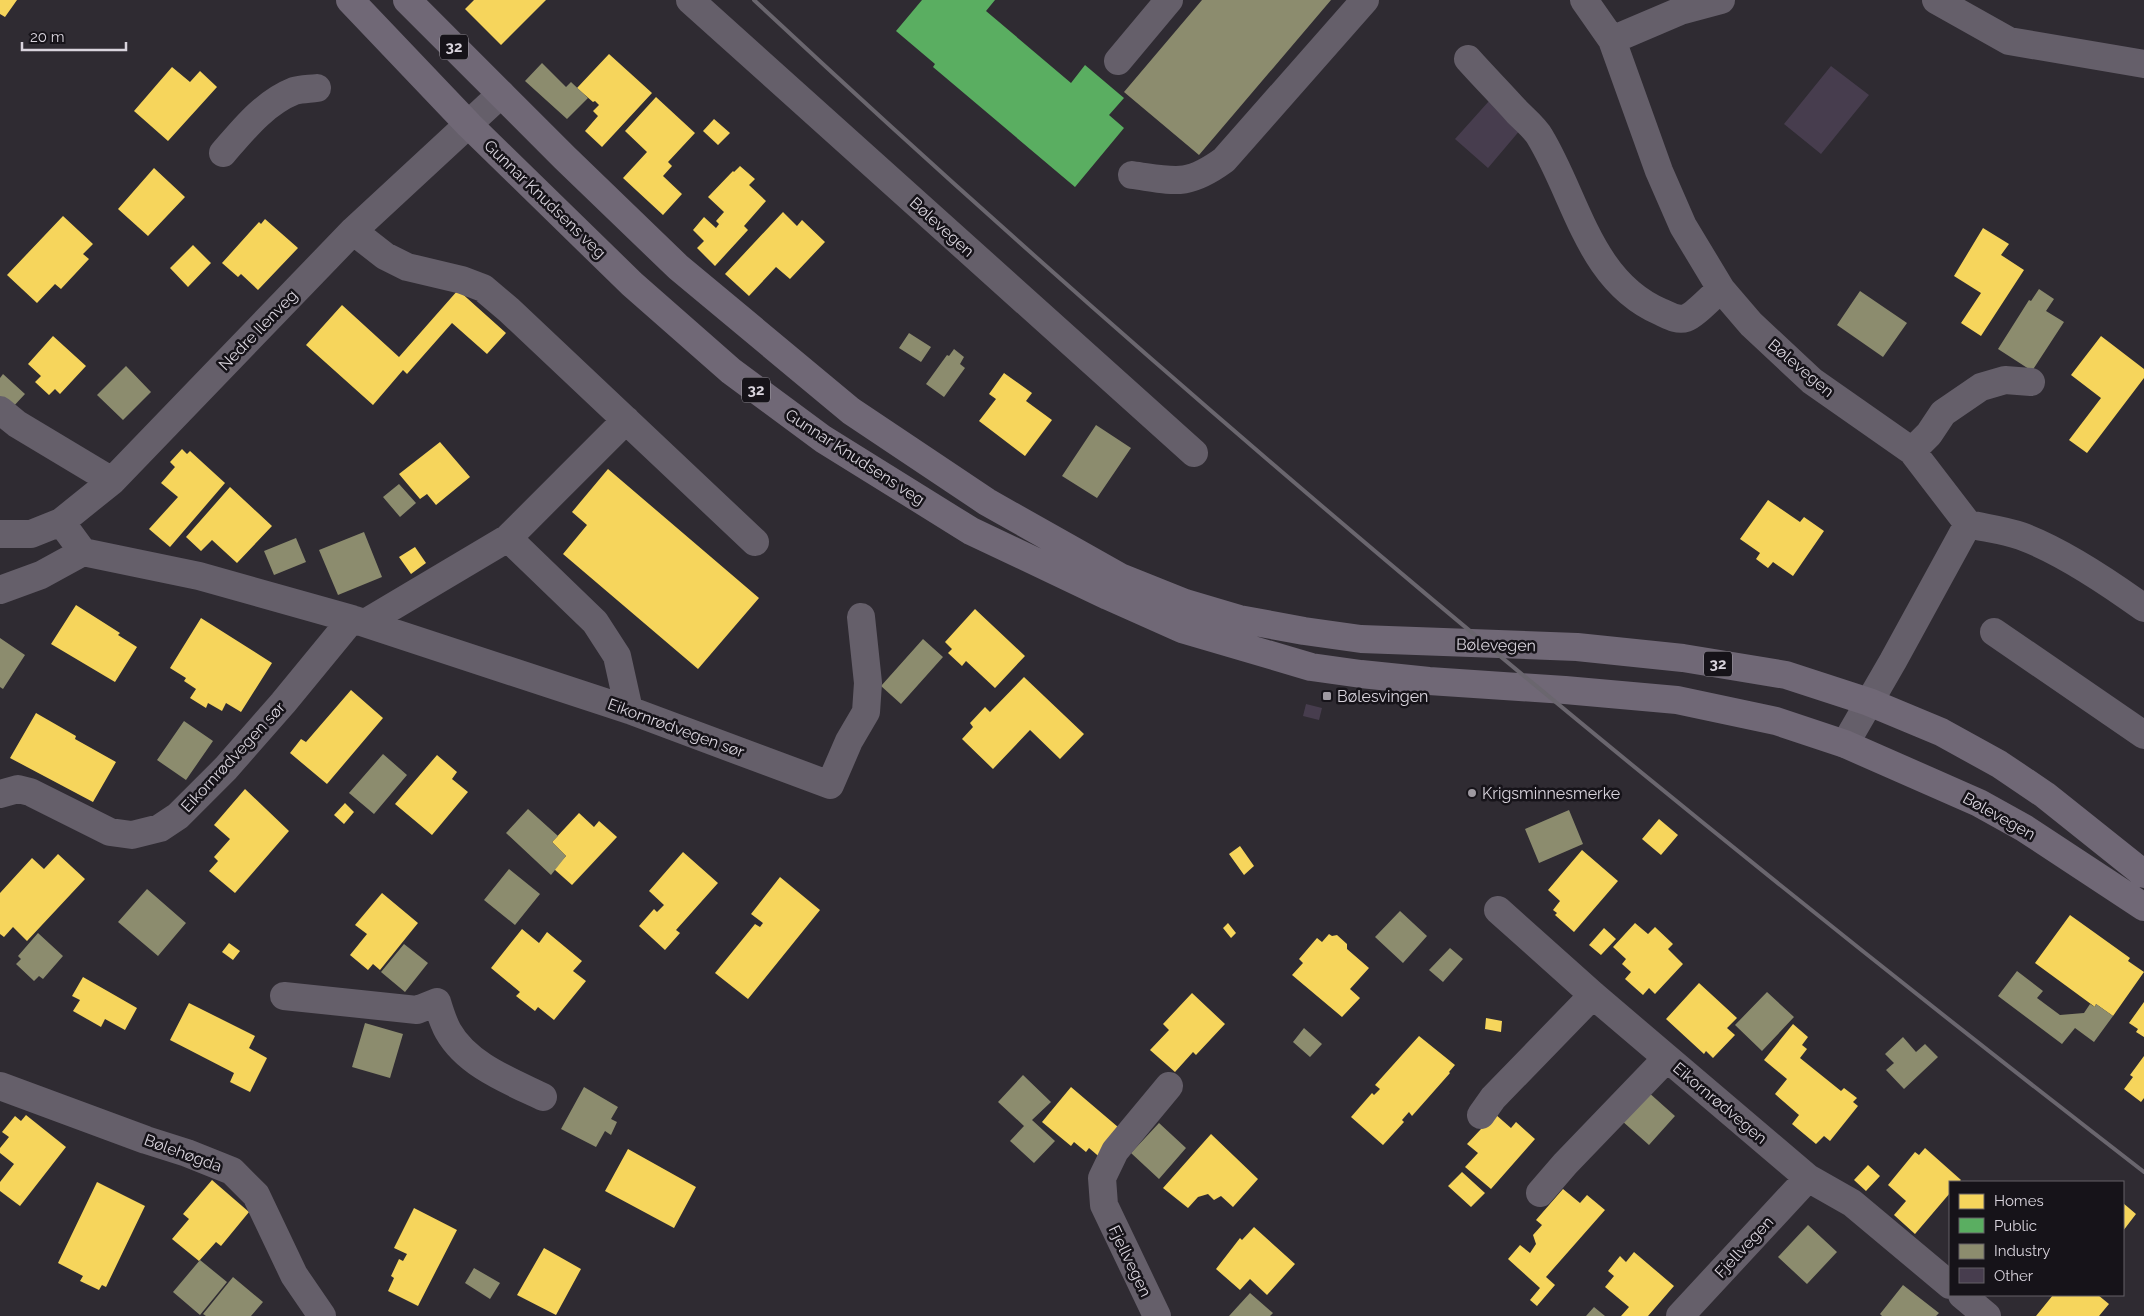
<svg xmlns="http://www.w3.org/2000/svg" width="2144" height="1316" font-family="Raleway,sans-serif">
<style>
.homes{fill:#f6d55c}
.public{fill:#5aae61}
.industry{fill:#8c8c6e}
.building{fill:#473d4e}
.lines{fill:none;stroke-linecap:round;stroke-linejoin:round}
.minor{stroke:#655f6a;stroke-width:28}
.major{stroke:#706876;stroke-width:28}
.rail{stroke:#6a666e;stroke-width:4}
.poi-dot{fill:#9e99a1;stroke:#161319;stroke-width:2}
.labels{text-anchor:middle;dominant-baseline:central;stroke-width:5;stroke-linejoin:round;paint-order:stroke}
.shield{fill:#161319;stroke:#9e9aa2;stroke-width:1}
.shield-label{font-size:15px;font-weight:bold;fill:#d9d4dd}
.street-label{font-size:16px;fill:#d9d4dd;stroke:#161319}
.poi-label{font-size:16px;fill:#d9d4dd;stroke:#161319;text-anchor:start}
</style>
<rect width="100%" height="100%" fill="#2f2b32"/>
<path class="homes" d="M0,0H17L5,17L0,14Z
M474,0H546L501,45L465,9Z
M609,54L652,93L602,147L585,131L598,116L593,111L599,105L595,101L593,102L577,88Z
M172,67L190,82L200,71L217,87L168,141L134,111Z
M656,97L695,133L668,162L672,166L663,176L682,194L663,215L623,178L647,152L625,131Z
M714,119L730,133L718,145L703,131Z
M740,166L755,179L749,185L766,201L744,226L748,230L715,266L697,248L704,241L693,230L704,217L716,228L719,224L716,221L724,212L708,197L733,171L734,172Z
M154,168L185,197L148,236L118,209Z
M783,212L797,226L802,220L825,242L790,279L776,267L749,296L725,274Z
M63,216L93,244L83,254L89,259L61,289L55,284L37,303L7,275Z
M265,219L298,248L258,290L241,274L238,277L222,263L259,222L261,224Z
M1983,228L2009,244L2001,255L2024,270L1981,336L1961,323L1981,293L1954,276Z
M193,245L211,263L188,287L170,268Z
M458,290L506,333L487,354L452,323L407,374L403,370L373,405L306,345L342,305L399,357Z
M53,336L86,366L60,394L55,389L49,395L35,382L41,376L28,364Z
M2101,336L2144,369V378L2087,453L2069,440L2101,398L2071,375Z
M1004,373L1032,393L1026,401L1052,420L1025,456L979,421L996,399L989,394Z
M440,442L470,477L436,505L427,494L420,499L399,474Z
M182,449L187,454L190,451L225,483L170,547L149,529L178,497L161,483L175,467L170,462Z
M608,469L759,598L698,669L563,554L587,525L572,512Z
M230,487L272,526L237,563L212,540L201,551L186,537Z
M1768,500L1800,522L1804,517L1824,531L1793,576L1773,562L1768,568L1756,559L1760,553L1740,539Z
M415,547L426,563L411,574L399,557Z
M76,605L120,633L118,635L137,647L115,682L51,644Z
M975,609L1025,656L995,688L966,661L962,666L948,653L952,649L945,642Z
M201,618L272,663L241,712L226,703L222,711L208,703L206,708L190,698L196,689L184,681L186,678L170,668Z
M1024,677L1084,734L1060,759L1030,730L993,769L962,739L973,727L970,723L985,707L990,712Z
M351,690L383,718L327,784L290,753L301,739L306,742Z
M36,713L76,736L75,739L116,762L93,802L10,758Z
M437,755L457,772L452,779L468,792L432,835L395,804Z
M245,789L289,831L235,893L209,871L218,861L214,857L230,839L214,825Z
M345,803L354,812L344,824L334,815Z
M579,813L594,827L599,821L617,837L572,885L554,869L566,856L552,842Z
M1659,819L1678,835L1661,855L1642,839Z
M1240,846L1254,866L1244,875L1229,854Z
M1582,850L1618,881L1574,932L1555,915L1557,913L1553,910L1560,901L1548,890Z
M683,852L718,883L676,930L680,933L665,950L639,926L654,909L657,912L664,905L649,891Z
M58,854L85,879L27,941L13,927L4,937L0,934V893L32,858L44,869Z
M780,877L820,910L748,999L715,973L755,924L760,927L763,923L751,914Z
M382,893L418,923L380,970L373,964L368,970L350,955L367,934L355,925Z
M2070,915L2130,958L2128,961L2144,972L2113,1016L2096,1004L2095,1007L2035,963Z
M1228,923L1236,933L1231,938L1223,928Z
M1635,923L1648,934L1655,927L1673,944L1668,949L1683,964L1655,994L1649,988L1643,995L1625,979L1631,972L1622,964L1626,959L1613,947Z
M1604,928L1616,939L1601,955L1589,945Z
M522,929L539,943L547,932L582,961L573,971L586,981L554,1020L538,1007L535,1011L516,996L520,992L491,968Z
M1329,934L1332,936L1337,935L1347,944V949L1369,968L1350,989L1360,998L1342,1017L1292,975L1303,963L1299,959L1317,938L1322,942Z
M229,943L240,951L233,960L222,952Z
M83,977L137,1008L125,1030L105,1019L101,1027L73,1011L80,1000L72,996Z
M1699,983L1737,1018L1727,1028L1735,1035L1713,1058L1706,1051L1704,1054L1666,1019Z
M1192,993L1225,1024L1196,1055L1193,1052L1175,1072L1150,1050L1169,1030L1163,1024Z
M2144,1002V1037L2136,1032L2138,1029L2129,1023Z
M189,1003L255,1036L249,1048L267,1058L250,1092L230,1082L234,1073L170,1040Z
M1486,1018L1502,1021L1501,1032L1485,1029Z
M1793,1024L1808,1037L1802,1045L1807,1049L1800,1058L1841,1091L1844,1088L1857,1098L1853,1102L1858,1106L1830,1141L1824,1136L1816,1144L1792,1124L1799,1115L1775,1094L1787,1079L1764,1060Z
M1419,1036L1455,1065L1449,1072L1450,1073L1412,1116L1409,1112L1402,1120L1404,1122L1383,1145L1351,1117L1372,1093L1374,1095L1380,1089L1375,1085Z
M2144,1056V1098L2141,1102L2124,1089L2133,1077L2130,1075Z
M1071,1087L1125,1133L1103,1160L1089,1148L1086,1152L1074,1142L1071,1146L1042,1122Z
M1495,1114L1511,1128L1516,1122L1535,1139L1491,1189L1465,1167L1478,1153L1467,1144Z
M26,1115L66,1147L20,1206L0,1191V1182L14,1164L0,1153V1148L9,1137L2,1132L15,1116L21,1121Z
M1211,1134L1258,1179L1233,1207L1221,1196L1214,1200L1208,1194L1198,1197L1188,1208L1163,1188Z
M1925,1148L1961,1180L1959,1182H1950V1193L1915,1234L1894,1215L1906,1201L1888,1185L1915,1152L1919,1155Z
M628,1149L696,1187L674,1228L605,1191Z
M1868,1165L1880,1176L1866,1191L1854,1180Z
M1462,1172L1485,1193L1471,1207L1448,1186Z
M212,1180L249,1212L221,1246L216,1242L199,1261L172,1239L189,1219L183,1214Z
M97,1182L145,1206L106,1287L102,1285L99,1290L80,1281L83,1276L58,1263Z
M1563,1189L1580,1203L1587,1195L1605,1210L1546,1277L1555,1285L1537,1306L1530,1300L1540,1288L1508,1259L1520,1245L1530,1253L1536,1244L1533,1235L1542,1225L1536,1220Z
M2123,1203L2136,1214L2123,1231Z
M414,1208L457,1230L418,1306L388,1291L394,1278L391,1276L399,1259L403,1261L407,1254L394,1248Z
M1254,1227L1295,1264L1267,1295L1250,1279L1240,1290L1216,1269L1240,1238L1242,1240Z
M544,1248L581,1269L556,1315L517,1295Z
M1634,1252L1674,1286L1648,1316H1621L1629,1307L1605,1287L1614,1276L1608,1271L1620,1256L1626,1262Z
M2053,1295H2098L2109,1304L2099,1316H2036Z"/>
<path class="public" d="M922,0H995L986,11L1071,83L1085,65L1124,98L1109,115L1124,128L1075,187L933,67L935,64L896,31Z"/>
<path class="industry" d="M1202,0H1331L1199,155L1124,92Z
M542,63L566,87L571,82L588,98L567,119L525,81Z
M2039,289L2054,299L2046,311L2064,322L2032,371L1998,349L2029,300L2031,301Z
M1860,291L1907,323L1883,357L1837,325Z
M909,333L931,347L921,362L899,348Z
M954,349L964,357L960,364L965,368L944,397L926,384L947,355L949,356Z
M126,366L151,392L123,420L97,395Z
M3,374L25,394L11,409L0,399V378Z
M1096,425L1131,448L1097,498L1062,476Z
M399,484L416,503L400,517L383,497Z
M364,532L382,577L338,595L319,550Z
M296,538L306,562L274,575L264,551Z
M0,638L25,655L3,689L0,687Z
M923,639L943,657L901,704L881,686Z
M184,721L213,741L186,780L157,760Z
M383,754L407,775L374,814L349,793Z
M528,809L558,836L552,842L566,856L551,875L506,833Z
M1569,810L1583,844L1539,863L1525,829Z
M509,869L540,894L515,925L484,900Z
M147,889L186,923L158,956L118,922Z
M1400,911L1427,936L1403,963L1375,937Z
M38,933L63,956L43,979L39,976L34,981L16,964L21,959L18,956Z
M404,944L428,963L405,992L381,972Z
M1450,948L1463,959L1443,982L1429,970Z
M2017,971L2043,991L2037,998L2060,1015L2084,1013L2090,1004L2095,1007L2096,1004L2113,1016L2094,1042L2075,1028L2062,1044L1998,996Z
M1767,992L1794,1017L1762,1051L1735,1025Z
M365,1023L403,1034L390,1078L352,1067Z
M1304,1028L1322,1044L1310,1057L1293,1042Z
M1903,1037L1916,1052L1925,1044L1938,1057L1904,1089L1886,1070L1894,1063L1885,1054Z
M1023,1075L1051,1102L1032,1120L1055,1141L1034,1163L1010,1141L1024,1126L998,1102Z
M584,1087L618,1107L611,1119L617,1122L611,1135L605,1131L596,1147L561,1129Z
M1647,1091L1675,1116L1649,1145L1621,1120Z
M1159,1123L1186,1148L1159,1179L1131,1153Z
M1808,1225L1837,1252L1807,1284L1778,1257Z
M200,1260L227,1282L200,1315L173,1292Z
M474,1268L500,1283L490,1299L465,1283Z
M233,1277L263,1302L251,1316H206L203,1314Z
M1903,1285L1939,1313L1936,1316H1882L1880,1314Z
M1250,1293L1273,1313L1270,1316H1229Z
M1594,1307L1605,1316H1586Z"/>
<path class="building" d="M1831,66L1869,95L1821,154L1784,124Z
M1489,101L1521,129L1488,168L1455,139Z
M1306,704L1322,708L1319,720L1303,716Z"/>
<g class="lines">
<path class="minor" d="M690,0L1194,453
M1584,0L1612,40L1659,171L1683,226L1721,289L1751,324L1812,381L1912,451L1968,524L1893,661L1845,744
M1936,0L2009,41L2144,64
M1612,40L1680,11L1721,0
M1468,59C1484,77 1501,94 1517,112C1525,120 1535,128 1540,137C1577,198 1589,281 1661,312C1668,315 1677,321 1686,318C1695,315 1712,296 1721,289
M1118,61L1169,0
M223,153C243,130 264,103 294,91C301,89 310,89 317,88
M1132,175C1175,181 1187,187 1224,160L1365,0
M353,231L385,256L407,267L462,280L483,288L509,310L755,542
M0,410L17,424L112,481
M1912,451L1929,434L1943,413L1981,387L2005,380L2031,382
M61,522L83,552L199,576L352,619L629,710L830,785L849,741L866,712L868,683L861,617
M1968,524C1985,528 2004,530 2021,536C2062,551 2108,582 2144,608
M0,534H31L61,522L112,481L353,231L501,94
M508,538L595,622L617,656L629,710
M0,590L41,575L83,552
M365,623L508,538L626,420
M1994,632L2144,735
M0,794L18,789L30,792L110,832L132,835L160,828L178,816L226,768L283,703L352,619
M1498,910L1593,995L1808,1178L1852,1203L1950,1285
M284,996L417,1010L437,1002C440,1012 443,1022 448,1031C467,1065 510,1081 543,1097
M0,1086L146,1140L187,1153L232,1171L256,1195L294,1275L322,1316
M1481,1115L1493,1098L1593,995
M1540,1193L1565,1164L1667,1058
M1962,1295L1987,1316
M1157,1316L1104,1205L1102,1178L1115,1151L1169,1086
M1680,1316L1808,1178"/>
<path class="major" d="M350,0L469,125L632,284L731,371L823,439L971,531L1108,596L1182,629L1311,667L1361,674L1429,681L1565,690L1677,700L1776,721L1845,744L1979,803L2024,828L2144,907
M407,0L565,158L678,267L851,411L987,502L1120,577L1185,603L1239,619L1304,631L1361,639L1577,647L1683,658L1786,675L1869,702L1941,732L1999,764L2045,795L2144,874"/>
<path class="rail" d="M754,0C1197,414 1665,801 2144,1172"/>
</g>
<g class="poi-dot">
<rect x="1322" y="691" width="10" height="10" rx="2.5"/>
<circle cx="1472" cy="793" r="5"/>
</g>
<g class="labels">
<g class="shield">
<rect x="440" y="34.5" width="28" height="25" rx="4"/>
<rect x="742" y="377.5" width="28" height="25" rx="4"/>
<rect x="1704" y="651.5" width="28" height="25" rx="4"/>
</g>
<g class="shield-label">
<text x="454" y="47">32</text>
<text x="756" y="390">32</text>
<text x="1718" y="664">32</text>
</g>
<g class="street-label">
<text transform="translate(545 199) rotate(44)">Gunnar Knudsens veg</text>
<text transform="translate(942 227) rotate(42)">Bølevegen</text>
<text transform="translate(258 330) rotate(-46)">Nedre Ilenveg</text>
<text transform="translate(1801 368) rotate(40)">Bølevegen</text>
<text transform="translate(855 457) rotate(33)">Gunnar Knudsens veg</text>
<text transform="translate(1496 645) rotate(1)">Bølevegen</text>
<text transform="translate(676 728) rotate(20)">Eikornrødvegen sør</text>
<text transform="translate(233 757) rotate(-47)">Eikornrødvegen sør</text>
<text transform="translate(1999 816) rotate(29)">Bølevegen</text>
<text transform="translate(1720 1103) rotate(40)">Eikornrødvegen</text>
<text transform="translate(183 1153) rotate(20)">Bølehøgda</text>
<text transform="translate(1744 1247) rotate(-47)">Fjellvegen</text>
<text transform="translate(1130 1261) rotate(64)">Fjellvegen</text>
</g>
<g class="poi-label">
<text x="1337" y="696">Bølesvingen</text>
<text x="1482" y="793">Krigsminnesmerke</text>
</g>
</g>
<rect x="1949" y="1181" width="175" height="115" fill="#161319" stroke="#646067"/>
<rect x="1959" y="1194" width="25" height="15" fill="#f6d55c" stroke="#646067"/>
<text x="1994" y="1206" font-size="15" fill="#d9d4dd">Homes</text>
<rect x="1959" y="1218" width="25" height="15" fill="#5aae61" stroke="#646067"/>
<text x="1994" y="1231" font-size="15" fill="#d9d4dd">Public</text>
<rect x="1959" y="1244" width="25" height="15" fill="#8c8c6e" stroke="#646067"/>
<text x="1994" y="1256" font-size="15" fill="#d9d4dd">Industry</text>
<rect x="1959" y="1268" width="25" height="15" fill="#473d4e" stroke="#646067"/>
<text x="1994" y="1281" font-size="15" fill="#d9d4dd">Other</text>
<path d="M22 42v8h104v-8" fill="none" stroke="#d9d4dd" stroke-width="2.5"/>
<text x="30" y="42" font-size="15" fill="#d9d4dd" stroke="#161319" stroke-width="4" paint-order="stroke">20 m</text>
</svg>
